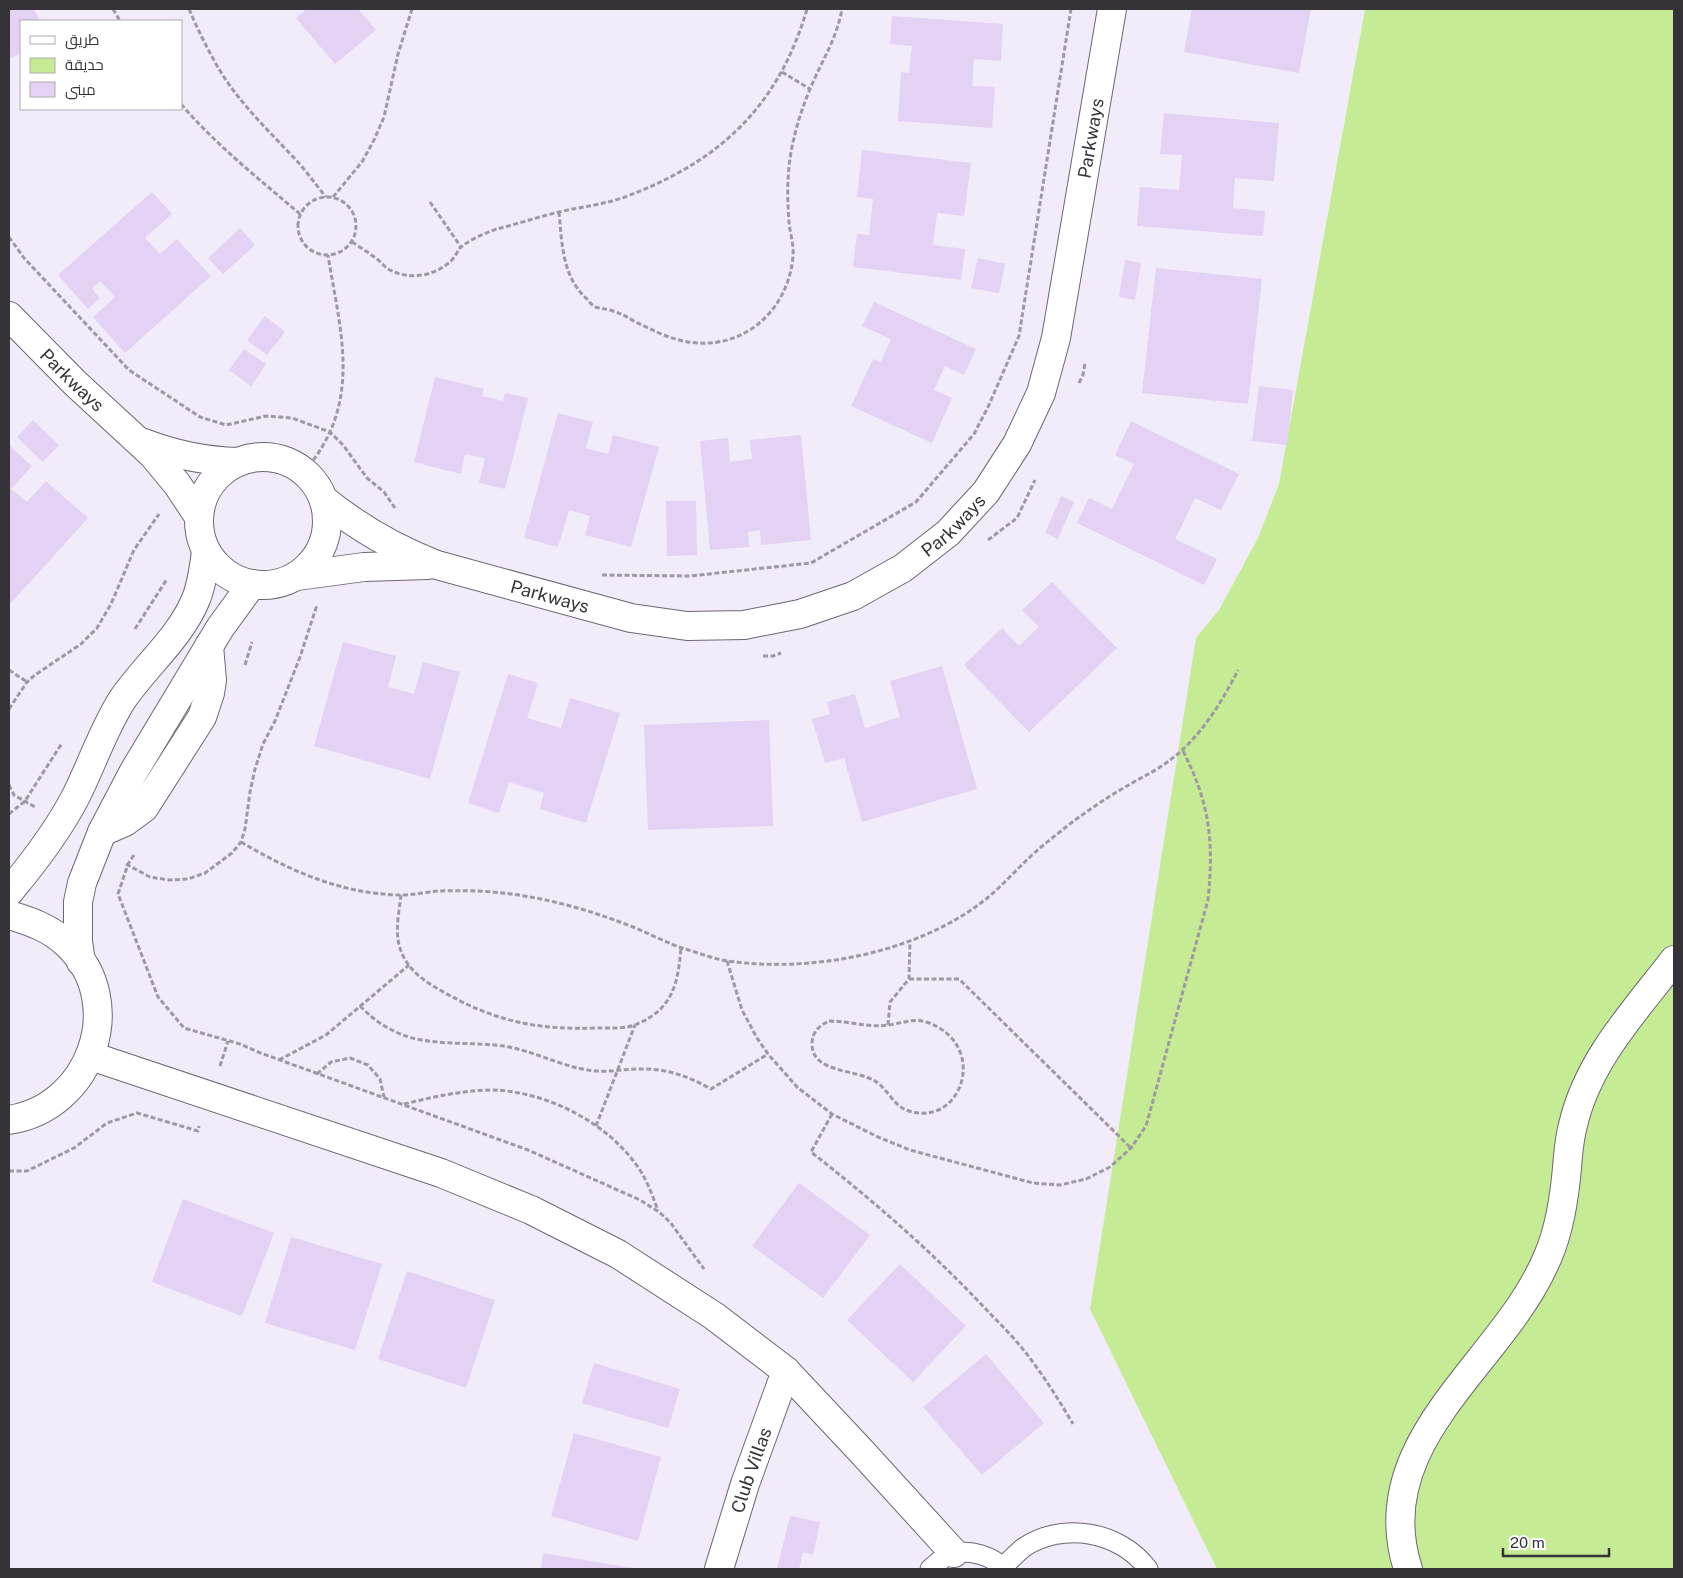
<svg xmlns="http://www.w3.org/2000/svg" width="1683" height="1578" font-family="'Public Sans',Cairo,sans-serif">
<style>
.green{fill:#c5ec94}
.building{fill:#e3d2f3}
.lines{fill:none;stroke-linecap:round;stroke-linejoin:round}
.service-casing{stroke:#6c6772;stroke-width:21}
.minor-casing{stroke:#6c6772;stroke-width:30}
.path{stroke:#9e99a3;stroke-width:3;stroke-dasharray:5 2.5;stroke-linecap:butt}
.service{stroke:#fff;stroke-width:19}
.minor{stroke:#fff;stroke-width:28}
.labels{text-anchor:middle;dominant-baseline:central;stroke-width:5;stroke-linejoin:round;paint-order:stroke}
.street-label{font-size:18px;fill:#353338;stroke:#fff}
</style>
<rect width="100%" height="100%" fill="#f2ebf9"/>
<path class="green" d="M1365,9H1674V1569H1217L1090,1309L1196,638L1219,610L1258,538L1279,484Z"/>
<path class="building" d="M9,9H34L40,21H21V53L9,59Z
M307,9H358L376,30L335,64L296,18Z
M1192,9H1311L1299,73L1184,52Z
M892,16L1003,24L1001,61L974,59L972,86L995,87L992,128L898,121L901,72L909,73L912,46L890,44Z
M1164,113L1279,123L1274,181L1235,178L1233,208L1265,211L1263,236L1137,226L1140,187L1179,190L1182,155L1160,154Z
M862,150L971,163L964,216L937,213L933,245L965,249L961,280L853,267L857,234L869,235L873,199L857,197Z
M152,192L172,214L145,238L160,254L177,239L211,276L125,353L93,317L115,297L100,281L92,289L100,298L88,309L58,275Z
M240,228L255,245L223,274L208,258Z
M978,258L1005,264L999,293L971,288Z
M1125,260L1141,263L1135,300L1119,297Z
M1156,268L1262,279L1248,404L1142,393Z
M874,302L976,349L964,375L945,366L934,390L952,398L932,443L851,406L873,359L881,362L891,339L862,326Z
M265,316L285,332L267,355L247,340Z
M244,349L266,364L251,386L229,370Z
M435,377L484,389L482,396L503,401L505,393L528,398L505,489L479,483L485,458L465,454L461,474L414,462Z
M1259,386L1293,390L1287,445L1252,441Z
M558,413L593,422L586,448L608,454L613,435L659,447L631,547L585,535L590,516L569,510L558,547L524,538Z
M33,420L59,445L43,462L17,437Z
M1131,421L1239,474L1221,510L1195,498L1175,539L1217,559L1204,585L1077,523L1089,498L1112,509L1134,464L1115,455Z
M801,435L811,540L761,545L760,530L748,532L749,547L710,550L700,441L728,438L730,462L752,459L750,440Z
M9,445L32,466L11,489L27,502L46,481L88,518L11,603L9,602Z
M1061,496L1074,502L1058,539L1045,533Z
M666,501H696L697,555L667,556Z
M1052,582L1117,648L1029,732L964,665L1002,628L1019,646L1039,627L1022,610Z
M343,642L396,656L388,687L414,694L423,662L460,672L430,779L314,746Z
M942,666L977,789L862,822L844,758L825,763L812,719L830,714L827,702L855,694L865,728L900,717L890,681Z
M508,674L538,683L527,718L561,728L570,698L620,713L586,823L540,809L544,793L509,782L499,813L468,803Z
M769,720L773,826L648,830L644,725Z
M799,1183L870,1235L823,1298L752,1246Z
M183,1199L274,1233L242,1316L152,1282Z
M291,1237L382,1264L355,1350L265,1323Z
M900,1264L966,1326L913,1382L847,1320Z
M407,1271L495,1300L466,1388L378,1359Z
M986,1354L1044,1423L982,1475L923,1407Z
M594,1363L680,1389L668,1428L582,1403Z
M574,1433L661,1457L638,1541L551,1516Z
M790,1516L820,1522L813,1555L803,1552L799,1569H777Z
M543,1553L633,1568V1569H541Z"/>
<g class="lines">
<defs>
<path id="service" d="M1003,1567C1009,1561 1016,1554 1023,1548C1062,1521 1120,1531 1148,1569
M930,1569C937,1563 944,1556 953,1554C970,1549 993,1556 1004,1569"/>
<g id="minor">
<path id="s1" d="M9,316L75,383L153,455L177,484L199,517"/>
<path d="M144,443C175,455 205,461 238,462"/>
<circle cx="263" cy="521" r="64"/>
<path id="s2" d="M324,500C359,528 395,549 437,565L631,618L687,626L744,625L800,614L853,596L903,568L948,533L986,492L1017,444L1041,393L1056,338L1112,9"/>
<path d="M297,576L364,567L428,565"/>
<path d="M102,832L125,822L144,808L202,717L210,693L212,680L209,646"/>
<path d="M9,892C35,861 58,831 76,796C92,764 103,730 122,700C145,666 180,638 196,599C202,584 204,567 206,551"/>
<path d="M9,915C30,921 50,928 67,944C129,1002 91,1108 9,1120"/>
<path d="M81,962L78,942V902L82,883L102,832L134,771L220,628L252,584"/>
<path d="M91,1056L441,1173L531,1210L618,1254L714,1316L786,1371L862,1452L954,1553"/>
<path id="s3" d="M719,1569L745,1484L786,1371"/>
<path d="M1408,1569C1367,1443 1498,1366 1544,1265C1557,1239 1563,1207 1566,1178C1568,1160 1568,1143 1573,1125C1588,1060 1635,1011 1674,960"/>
</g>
</defs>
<use href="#service" class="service-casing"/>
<use href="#minor" class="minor-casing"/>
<path class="path" d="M113,9L120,21
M189,9C197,28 206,46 216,64C237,101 268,130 297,161C307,172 316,185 326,197
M782,72L810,89
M181,104C216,145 259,179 300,214
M333,197L362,162L374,140L384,117L398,54L412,9
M298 226a29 29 0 1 1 58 0a29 29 0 1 1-58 0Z
M430,202L461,247
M559,212C562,243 562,277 587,299C589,302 592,305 595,307C600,308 605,309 610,310C619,313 626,316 634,321C654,331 675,342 698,343C750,346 789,306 793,256C794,245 790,233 789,222C787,197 787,172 792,147C796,127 802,108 810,89C822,60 836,41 842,9
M9,237L24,258L129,370L200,417L226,425L266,416L292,418L330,432L343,445L367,478L384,492L395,508
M352,242C360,247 369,253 377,259C381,262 384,266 388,269C409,281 435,276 451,261C455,257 457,252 460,248C467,241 487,232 497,229C517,224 538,217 559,212C580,207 601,205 622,198C718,163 778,108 807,9
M1079,383L1083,375L1085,363
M304,472C310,464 317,456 322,447C359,386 338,320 328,255
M988,540L1017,518L1035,480
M602,575L690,576L811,563L916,502L974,434L988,407L1019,336L1071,9
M135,629L167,579
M763,656H773L781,653
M245,665L252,642
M9,670L27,682
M9,709L27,682L35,675L81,644L97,628L111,604L134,550L159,514
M9,785L14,795L35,807
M9,814L25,801L62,743
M241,842C290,871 342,894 400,895C413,895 426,892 439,891C468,890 496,891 524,896C562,902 597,913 633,927C650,934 667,943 685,949C699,953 714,959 728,961C813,973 918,953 986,899C1002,886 1016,870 1031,856C1045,843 1060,832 1075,820C1092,808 1109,796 1127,786C1140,778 1154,772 1166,763C1198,741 1221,704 1238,670
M134,855L128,864L118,894L158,997L184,1028L240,1044L258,1052L528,1150L640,1200L659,1212L670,1222L704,1269
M126,864L150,877L169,880L188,879L205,873L232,853L241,842L245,829L250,792L255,769L263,744L275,721L300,657L317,605
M401,895C399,913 394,934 401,951C408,970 424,981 440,990C495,1022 537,1030 599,1028C611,1028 627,1029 637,1024C673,1009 678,983 681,948
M727,961L742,1010L757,1038L768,1054L797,1087L832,1114L878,1137L910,1150L1033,1183L1060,1185L1086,1179L1110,1167L1131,1148L1146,1126L1208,900C1214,841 1210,803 1182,749
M909,979H959L1131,1148
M360,1006C369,1015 378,1023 390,1029C425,1049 471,1040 509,1047C539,1053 567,1069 597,1071C611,1072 625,1069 639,1069C665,1068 688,1076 711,1089L768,1054
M829,1021C849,1021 868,1028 889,1025C902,1023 914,1018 926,1022C990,1043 963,1128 909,1111C894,1107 888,1089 875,1081C855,1069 812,1073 812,1044C812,1032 819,1026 829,1021Z
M888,1025L890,1002L909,979L910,940
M279,1060L326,1035L409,965
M220,1066L228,1041
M317,1074L331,1062L350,1058L368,1065L380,1079L384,1097
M404,1104C433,1097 463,1090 494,1090C546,1092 604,1121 635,1163C646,1177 652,1194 658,1211
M832,1114L811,1152C871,1199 928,1248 981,1304C998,1322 1017,1340 1032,1361C1047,1381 1060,1402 1073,1424
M596,1126L635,1025
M9,1171H27L74,1148L107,1123L137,1113L198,1131L199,1126"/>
<use href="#service" class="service"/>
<use href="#minor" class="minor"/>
</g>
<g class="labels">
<g class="street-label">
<text stroke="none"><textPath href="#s2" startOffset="1102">Parkways</textPath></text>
<text stroke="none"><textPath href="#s1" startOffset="90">Parkways</textPath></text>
<text stroke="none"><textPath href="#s2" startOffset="682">Parkways</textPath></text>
<text stroke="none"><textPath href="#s2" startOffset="248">Parkways</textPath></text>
<text stroke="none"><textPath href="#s3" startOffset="104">Club Villas</textPath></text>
</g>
</g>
<rect width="1683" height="1578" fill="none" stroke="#353338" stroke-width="20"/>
<rect x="20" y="20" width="162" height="90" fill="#ffffff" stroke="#aeadaf"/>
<rect x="30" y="36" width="25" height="8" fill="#ffffff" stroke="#aeadaf"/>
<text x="65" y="45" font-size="15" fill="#353338">طريق</text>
<rect x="30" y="58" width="25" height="15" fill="#c5ec94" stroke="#aeadaf"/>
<text x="65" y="70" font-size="15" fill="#353338">حديقة</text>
<rect x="30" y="82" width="25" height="15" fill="#e3d2f3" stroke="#aeadaf"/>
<text x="65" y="95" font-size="15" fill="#353338">مبنى</text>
<path d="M1503 1548v8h106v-8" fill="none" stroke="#353338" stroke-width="2.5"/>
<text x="1510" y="1548" font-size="15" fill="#353338" stroke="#ffffff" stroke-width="4" paint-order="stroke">20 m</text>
</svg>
